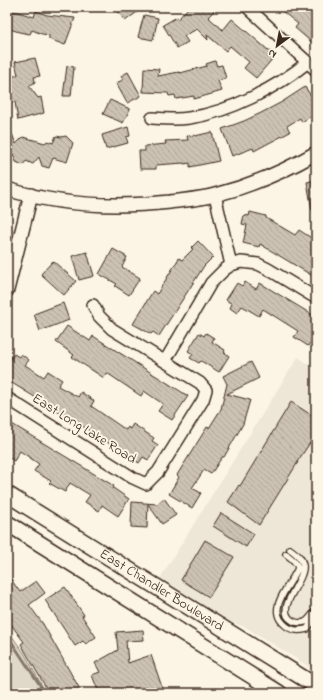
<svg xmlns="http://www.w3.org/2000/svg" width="323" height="700" font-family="'Indie Flower',sans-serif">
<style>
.built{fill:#eee6d6}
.grass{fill:#e0d8c8;stroke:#8e8173}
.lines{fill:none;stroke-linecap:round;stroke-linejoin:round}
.stream{stroke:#85796b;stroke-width:3}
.building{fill:url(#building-back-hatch);stroke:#3b2a1e}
.service-casing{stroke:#3b2a1e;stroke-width:8}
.minor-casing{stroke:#3b2a1e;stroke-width:14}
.tertiary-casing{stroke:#3b2a1e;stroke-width:16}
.secondary-casing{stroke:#3b2a1e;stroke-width:18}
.service{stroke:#fcf5e5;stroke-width:5.5}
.minor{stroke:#fcf5e5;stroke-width:11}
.tertiary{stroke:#fcf5e5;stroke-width:13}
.secondary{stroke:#fcf5e5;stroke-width:15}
.labels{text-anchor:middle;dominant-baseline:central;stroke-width:4;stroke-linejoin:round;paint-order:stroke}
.street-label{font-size:14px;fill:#3b2a1e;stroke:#fcf5e5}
</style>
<defs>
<pattern id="building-back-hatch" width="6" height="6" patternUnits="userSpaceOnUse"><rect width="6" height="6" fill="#ccc2b3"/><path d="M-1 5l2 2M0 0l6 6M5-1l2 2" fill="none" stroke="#b0a79a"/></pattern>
</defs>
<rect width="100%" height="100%" fill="#fcf5e5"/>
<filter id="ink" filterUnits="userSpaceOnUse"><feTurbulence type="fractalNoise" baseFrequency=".025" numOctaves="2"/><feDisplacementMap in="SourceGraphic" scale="8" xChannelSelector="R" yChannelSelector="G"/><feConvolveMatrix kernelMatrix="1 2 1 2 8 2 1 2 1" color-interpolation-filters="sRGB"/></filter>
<g filter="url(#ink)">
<path class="built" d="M298,357L316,369V671L247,628L216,616L159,580Z"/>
<path class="grass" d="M7,629L24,653L46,693H7Z"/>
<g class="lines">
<path class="stream" d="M7,635L40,685L44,693"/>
</g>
<path class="building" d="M114,7H144L125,21Z
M189,7H210L214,11L208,17L223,30L232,19L275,56L256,78L244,68L249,62L230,46L226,51L207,35L208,40L197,29L184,36L188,42L177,48L163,25L177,17L178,19Z
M277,7H306L311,12L316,7V46L295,28L298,24Z
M7,11L18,12L34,17L36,11L47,15L75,18L65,45L49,39V35L42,34L32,30L30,34L19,32L7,28Z
M144,15L158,18L153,40L138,37Z
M35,58L40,76L34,77L35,82L29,86L38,98L41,97L44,113L18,120L15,102L11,103L7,78L18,75L15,62Z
M215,61L217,66L222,65L226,78L218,81L222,91L194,99V96L176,99L175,95L169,96L168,93L143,92L144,68L159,69L158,76L179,72L180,73L207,66L206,64Z
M67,66L74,67L71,96H63Z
M128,72L141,96L127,103L116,83L123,80L121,76Z
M305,87L311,96L313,94L316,98V113L302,122L300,118L287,126L290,132L267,144L254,151L253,148L232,156L222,129L244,121L261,113L282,102Z
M110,100L130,109L123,123L103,114Z
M7,121L16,144L23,137L45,143L47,141L53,143L56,136L61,137L66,136L73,143L67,162L53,158L49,168L42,166L39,157L33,164L26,161L23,165L16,162L13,154L7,160Z
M128,127L130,136L126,137L128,143L106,149L102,135Z
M212,132L219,161L190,167V163L184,164V163L156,165V169H140L139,151H145V146L166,144L165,141L188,140L187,136L195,135V136Z
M316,180V210H312L307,182Z
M250,212L266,216V218L295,235L299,230L316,241V278L260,244L259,247L243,243L247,225L242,224L244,215L249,216Z
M198,241L213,257L204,266L159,336L153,332L151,334L133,324L153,291L157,294L179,258L182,260L193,249L191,248Z
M113,249L127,257L122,267L140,278L129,295L115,286L117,284L99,274Z
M87,252L94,276L79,280L72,256Z
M53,261L76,281L64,295L41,274Z
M245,282L256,289L260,283L316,317V334L308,346L294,337L298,331L263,309L259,316L242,306L237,313L230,308L232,304L226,300L237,283L242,286Z
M63,303L69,320L40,331L34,314Z
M67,326L90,341L93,336L188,396L172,420L158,411L163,404L144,391L141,396L107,373L104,378L72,357L74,355L56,342Z
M199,333L204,336L206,333L214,338L212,342L225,350L224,352L229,356L219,372L201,361L199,363L190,358L193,354L188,351Z
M14,354L19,357L21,354L29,360L25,365L44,377L48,371L62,380L58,386L78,397L81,392L94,401L91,406L126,430L128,427L130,429L133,424L154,438L152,441L158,445L148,460L143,457L139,463L95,434L7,380V364Z
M251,362L259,378L227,394L250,400L243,424L224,457H222L211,474L204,470L192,488L201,493L192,508L169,494L179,477L177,475L207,427L209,428L221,409L227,384L223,376Z
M291,402L316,418V434L297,462H298L259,525L228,502L239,485L240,486Z
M7,421L114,486L113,488L129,499L118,516L102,505L99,511L85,502L90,495L70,483L65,492L49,483L51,481L34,471L39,464L20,451L14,461L7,456Z
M164,498L176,515L162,524L148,504L147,528L131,527L132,502L157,504Z
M221,513L254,534L246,547L213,526Z
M205,540L234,557L209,597L181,580Z
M7,574L20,592L36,581L45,593L29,605L43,624L82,693H49L21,644L24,642L7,619Z
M65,587L84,615L82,616L96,637L86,644L83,641L75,646L45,600Z
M143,630L144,640L126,641L128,663L151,655L164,693H149L147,687L129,693H99L92,675L100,672L95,663L118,650L116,632Z"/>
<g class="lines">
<defs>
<path id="service" d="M290,549C295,553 302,557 303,565C306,581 272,610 293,621C296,623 302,623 305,622C309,620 312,614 316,611
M286,554C291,558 297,562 298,568C291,585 266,608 284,624C291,631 298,631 307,629L316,617"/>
<path id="minor" d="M247,7L316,70
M152,118C164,119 177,120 189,118C230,112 276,88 308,62
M215,195L231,265
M165,361L211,283L224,270L231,265L241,262L258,264L268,269L316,298
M7,398L133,478L146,484L158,472L203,400L206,390L200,383L112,329L99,316L93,305"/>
<path id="tertiary" d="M7,189C60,206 115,208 170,202C185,200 200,199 215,195C250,186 285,171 316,153
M7,290L31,195"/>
<g id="secondary">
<path id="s1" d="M7,494L316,686"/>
<path d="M7,523L279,693"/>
</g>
</defs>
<use href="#service" class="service-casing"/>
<use href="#minor" class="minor-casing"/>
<use href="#tertiary" class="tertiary-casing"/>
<use href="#secondary" class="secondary-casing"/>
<use href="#service" class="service"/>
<use href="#minor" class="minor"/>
<use href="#tertiary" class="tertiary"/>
<use href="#secondary" class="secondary"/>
</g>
</g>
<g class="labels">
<g class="street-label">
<text transform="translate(84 429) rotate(32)">East Long Lake Road</text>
<text stroke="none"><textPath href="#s1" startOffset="182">East Chandler Boulevard</textPath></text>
</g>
</g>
<rect width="323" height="700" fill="none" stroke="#fcf5e5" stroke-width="24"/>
<rect x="12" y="12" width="299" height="676" fill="none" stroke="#3b2a1e" stroke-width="1.5" filter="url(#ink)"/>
<g transform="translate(277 46) rotate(212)" stroke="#fcf5e5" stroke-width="3" paint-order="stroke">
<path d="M0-3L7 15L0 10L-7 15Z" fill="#3b2a1e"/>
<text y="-6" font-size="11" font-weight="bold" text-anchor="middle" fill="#3b2a1e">N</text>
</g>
</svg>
